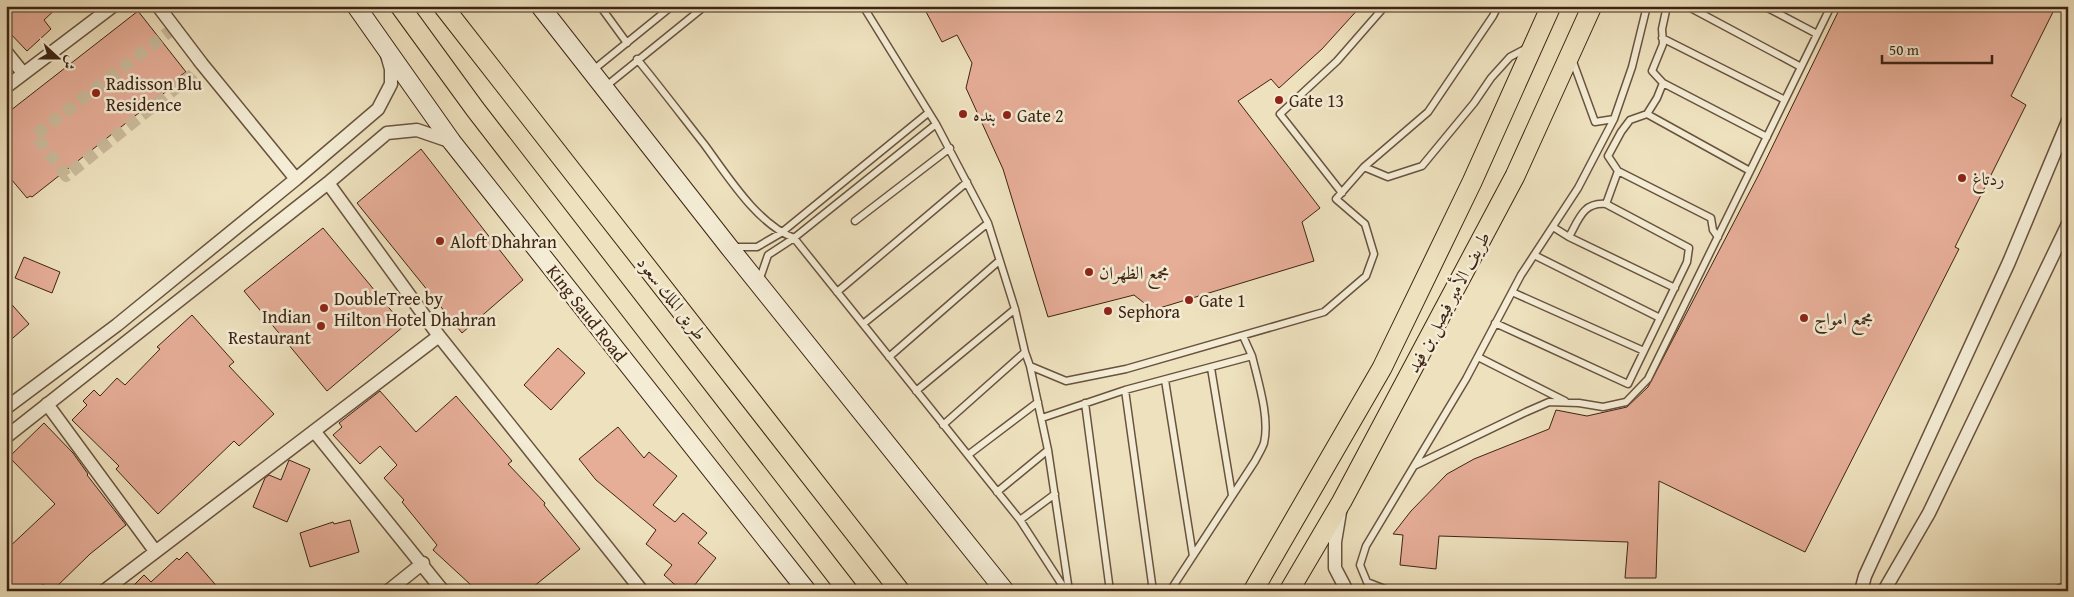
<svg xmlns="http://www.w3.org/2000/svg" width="2074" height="597" font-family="'Gentium Book Plus',Amiri,serif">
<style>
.building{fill:#e6ad97;stroke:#3d2414}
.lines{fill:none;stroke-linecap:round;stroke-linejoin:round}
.street-tunnel{stroke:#cbbb9c;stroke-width:12;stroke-dasharray:12 6;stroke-linecap:butt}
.lane-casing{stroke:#69533e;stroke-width:9}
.street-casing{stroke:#69533e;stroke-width:15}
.secondary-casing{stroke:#3d2414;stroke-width:20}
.primary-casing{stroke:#3d2414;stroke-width:21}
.lane{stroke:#f4ecd5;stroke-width:6}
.street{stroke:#f4ecd5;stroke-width:12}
.secondary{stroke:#f4ecd5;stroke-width:18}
.primary{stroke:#eee1be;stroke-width:19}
.poi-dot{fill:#8f2418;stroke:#f4ecd5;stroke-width:2}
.labels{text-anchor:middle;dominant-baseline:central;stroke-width:5;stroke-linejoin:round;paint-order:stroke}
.poi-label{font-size:18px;fill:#3d2414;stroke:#f4ecd5;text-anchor:start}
.street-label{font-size:18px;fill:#3d2414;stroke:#f4ecd5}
</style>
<rect width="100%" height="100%" fill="#eee1be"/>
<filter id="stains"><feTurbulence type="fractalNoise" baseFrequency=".004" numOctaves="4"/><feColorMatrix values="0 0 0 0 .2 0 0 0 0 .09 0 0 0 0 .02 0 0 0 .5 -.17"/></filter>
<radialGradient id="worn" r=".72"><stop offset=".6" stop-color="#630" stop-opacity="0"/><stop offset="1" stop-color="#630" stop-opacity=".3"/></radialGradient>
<path class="building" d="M6,6H59L44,20L51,29L27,51L6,29Z
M923,6H1361L1322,49L1279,88L1271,79L1238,101L1320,208L1302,222L1314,261L1153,310L1134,295L1048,317L1003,169L966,88L972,63L957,35L942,42Z
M1841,6H2056L2011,96L2026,105L1955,247L1959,249L1805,552L1659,481L1656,578H1625L1628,542L1439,536L1436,569L1400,565L1403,535L1393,534L1411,511L1447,474L1474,459L1549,429L1556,410L1587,416L1627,407L1648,387L1758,176Z
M138,11L186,72L180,76L182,79L32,197L30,196L27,198L6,173V114Z
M421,149L523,280L462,333L357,203Z
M323,228L404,326L327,391L244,291Z
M24,257L60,272L52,293L15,278Z
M6,298L29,324L6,344Z
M192,315L234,362L229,366L274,414L239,446L234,441L158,514L116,469L119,466L72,420L87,405L83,401L94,390L100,396L117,378L125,385L160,349L157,347Z
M558,348L585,373L551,410L524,385Z
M380,391L416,432L456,396L512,461L508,464L545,503L544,505L580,549L528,591H464L471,585L433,550L437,545L402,502L404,500L384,478L397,465L380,446L360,464L333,435L342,427L339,423Z
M44,423L73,453L88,474L87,475L126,525L90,554L52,591H49L43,584L35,591H6V550L55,504L9,457Z
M618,427L644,458L649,452L677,476L653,505L675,522L683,513L707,533L698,543L716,558L690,591H682L664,575L672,565L646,544L656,530L596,480L579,459Z
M289,460L310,469L287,522L253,507L265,478L269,475L281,480Z
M350,520L359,552L310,567L300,533L333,522L334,524Z
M187,552L221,591H128L144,575L151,582L177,558L179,560Z"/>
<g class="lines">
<path class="street-tunnel" d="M174,28L35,135L66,176L192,75L202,64"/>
<defs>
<path id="lane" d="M600,6L627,43
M863,6L936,124L988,223L1015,309L1025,352L1030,366L1048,450L1069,591
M1667,6L1662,29L1663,44L1652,71L1663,83L1657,98L1647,114L1630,120L1621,132L1608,156L1618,171L1711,218L1713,230L1718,237
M1687,6L1801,67
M1764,6L1817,34
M1662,38L1785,100
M637,59C660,87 682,116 704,144C727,175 757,224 794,238L1020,520L1066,591
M1572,59L1595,122L1614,119
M592,71L672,6
M1663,83L1767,137
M605,87L705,6
M1647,114L1750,171
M1364,167L1388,177L1422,166L1474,103L1491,78L1510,57L1527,48
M1342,193L1280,114L1337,61L1385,6
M855,221L950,148
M1553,227L1569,237C1579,219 1583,202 1606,204L1618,171
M1569,237L1675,288
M733,247H757L781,233L928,113
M1534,255L1660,318
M759,281L768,255L794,238L936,124
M837,292L967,182
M1512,292L1644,351
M1495,323L1628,384L1687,262L1689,248L1606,204
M863,324L988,223
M1243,336L1252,356
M889,357L999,261
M1478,357L1565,401
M1030,366L1066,381L1126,369L1324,312L1366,276L1374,254L1365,224L1336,199L1364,167L1428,112L1493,16L1498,6
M1211,368L1232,495
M1165,380L1193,556
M1125,390L1153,591
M916,391L1015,309
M1085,403L1110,591
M1042,418L1125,390L1252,356C1258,381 1270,418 1264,443C1262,449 1258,455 1255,461L1170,591
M943,425L1025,352
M968,455L1038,402
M1414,466L1526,412L1549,402L1579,403L1603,407L1626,402L1648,379L1831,6
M997,492L1048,450
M1020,520L1055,494
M1390,591L1367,582L1360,565L1366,546L1466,379L1521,275L1578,188L1614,119L1632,67L1647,6"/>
<path id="street" d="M158,6L202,64L296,179
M6,52L23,73
M6,87L113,6
M328,183L439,336L642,591
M47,404L155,551
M6,408L117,325L296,179L378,109L391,84V69L387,55
M314,431L443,591
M6,437L328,183L387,133L417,130L452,142
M1340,512L1335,542V568L1347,591
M1885,589L1929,513L2068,224
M104,591L439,336
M388,591L423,563
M1861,591L1865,576L2009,262L2068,121
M2060,591L2068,590"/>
<path id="secondary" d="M356,6L452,142L807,591
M540,6L729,247L1005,591"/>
<path id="primary" d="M400,6L475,109L848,591
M443,6L900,591
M1253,591L1382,368L1472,182L1551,6
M1289,591L1342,501L1515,176L1592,6"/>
</defs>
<use href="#lane" class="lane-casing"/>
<use href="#street" class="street-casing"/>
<use href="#secondary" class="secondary-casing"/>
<use href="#primary" class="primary-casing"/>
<use href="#lane" class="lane"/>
<use href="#street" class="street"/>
<use href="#secondary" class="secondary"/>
<use href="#primary" class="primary"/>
</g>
<g class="poi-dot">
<circle cx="96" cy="93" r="5"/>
<circle cx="1279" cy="100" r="5"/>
<circle cx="963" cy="114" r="5"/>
<circle cx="1007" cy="115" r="5"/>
<circle cx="1962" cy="178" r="5"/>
<circle cx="440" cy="241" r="5"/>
<circle cx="1089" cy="272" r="5"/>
<circle cx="1189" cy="300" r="5"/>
<circle cx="324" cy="308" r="5"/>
<circle cx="1108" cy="311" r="5"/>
<circle cx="1804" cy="318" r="5"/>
<circle cx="321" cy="326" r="5"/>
</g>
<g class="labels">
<g class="poi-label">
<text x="106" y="83">Radisson Blu<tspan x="106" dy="21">Residence</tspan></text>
<text x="1289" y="100">Gate 13</text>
<text x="973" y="114">بنده</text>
<text x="1017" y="115">Gate 2</text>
<text x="1972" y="178">ردتاغ</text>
<text x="450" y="241">Aloft Dhahran</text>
<text x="1099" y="272">مجمع الظهران</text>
<text x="334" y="298">DoubleTree by<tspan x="334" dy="21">Hilton Hotel Dhahran</tspan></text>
<text x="1199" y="300">Gate 1</text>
<text x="1118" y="311">Sephora</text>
<text x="311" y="316" text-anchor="end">Indian<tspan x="311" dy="21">Restaurant</tspan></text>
<text x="1814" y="318">مجمع امواج</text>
</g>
<g class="street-label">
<text transform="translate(672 298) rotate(52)">طريق الملك سعود</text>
<text transform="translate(1448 302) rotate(-62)">طريف الأمير فيصل بن فهد</text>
<text transform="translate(587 313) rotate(52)">King Saud Road</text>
</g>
</g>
<rect width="2074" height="597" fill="none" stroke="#eee1be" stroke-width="25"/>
<rect x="8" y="8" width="2059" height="582" fill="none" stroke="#3d2414" stroke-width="2.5"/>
<rect x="12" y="12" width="2049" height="572" fill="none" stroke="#3d2414"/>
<g transform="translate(58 58) rotate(111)" stroke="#f4ecd5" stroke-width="4" paint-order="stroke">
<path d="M0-4L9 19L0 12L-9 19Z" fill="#3d2414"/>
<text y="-8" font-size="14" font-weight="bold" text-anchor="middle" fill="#3d2414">ش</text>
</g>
<path d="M1882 55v8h110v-8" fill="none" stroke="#3d2414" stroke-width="2.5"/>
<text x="1889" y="55" font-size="15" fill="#3d2414" stroke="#f4ecd5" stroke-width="4" paint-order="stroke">50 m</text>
<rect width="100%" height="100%" filter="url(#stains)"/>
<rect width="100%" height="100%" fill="url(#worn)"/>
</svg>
